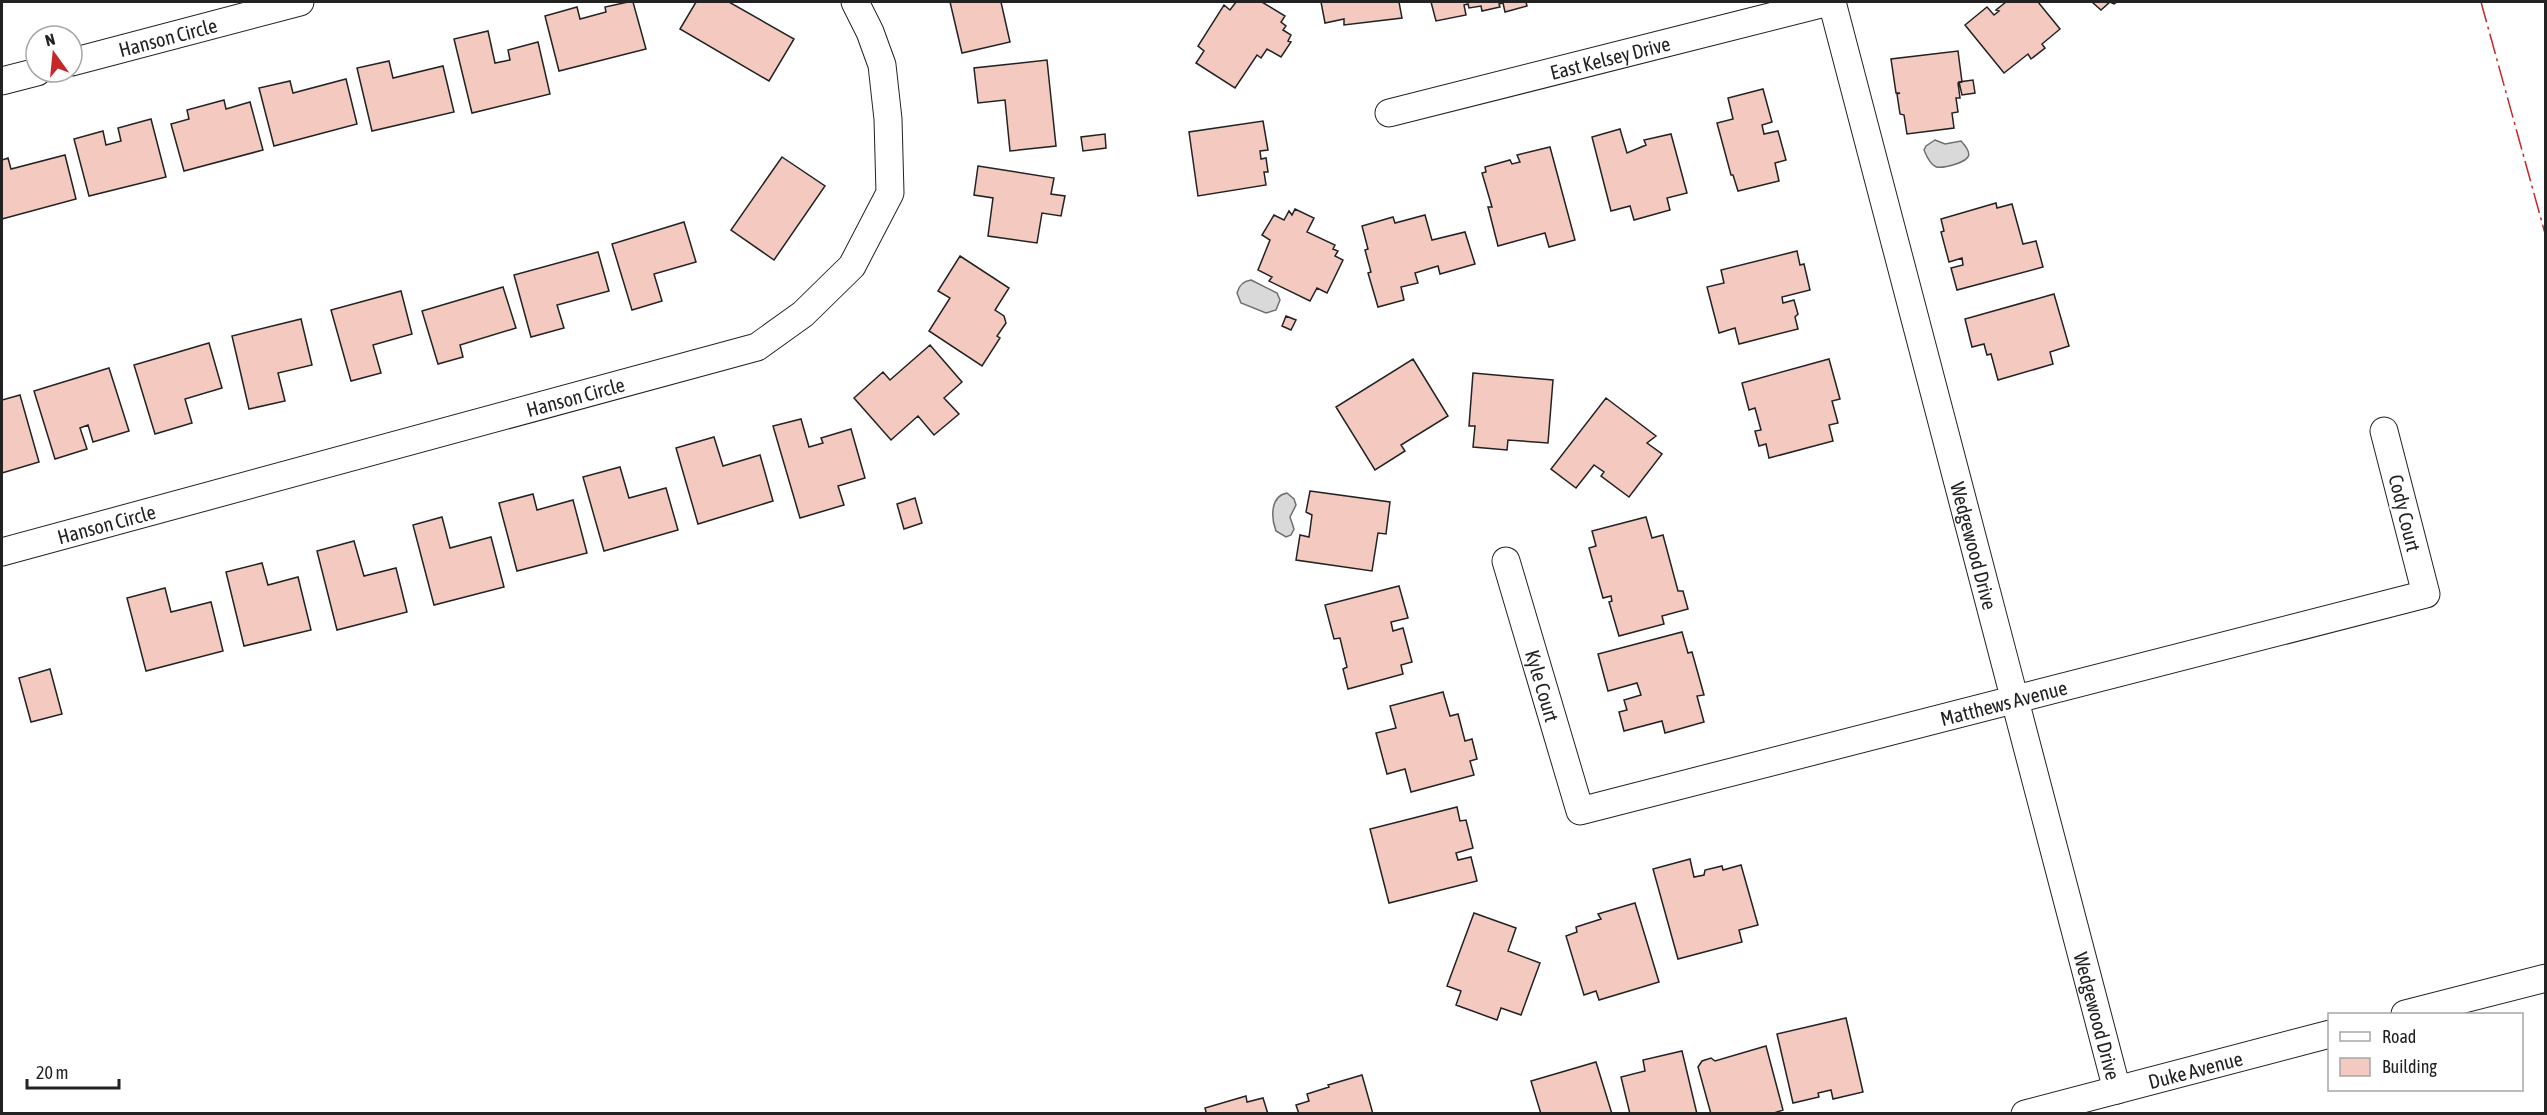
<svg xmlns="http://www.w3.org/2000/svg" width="2547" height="1115" font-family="'Asap Condensed',sans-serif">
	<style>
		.water { fill: #d9d9d9; stroke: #6f6f6f; stroke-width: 1.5 }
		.building { fill: #f3c9c0; stroke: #222; stroke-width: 1.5 }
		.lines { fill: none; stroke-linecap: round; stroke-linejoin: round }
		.street-casing { stroke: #222; stroke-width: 29 }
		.street { stroke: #fff; stroke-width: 27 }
		.power { stroke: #c62828; stroke-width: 1.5; stroke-dasharray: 21 4.5 3 4.5; stroke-linecap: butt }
		.labels { text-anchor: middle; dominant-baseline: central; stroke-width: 4.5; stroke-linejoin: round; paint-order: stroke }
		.street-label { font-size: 20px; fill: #222; stroke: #fff }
	</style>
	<rect width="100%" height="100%" fill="#fff"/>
	<path class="water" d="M1935,140L1945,144L1961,141C1973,154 1971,159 1956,164C1937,170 1932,170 1924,150L1926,146Z
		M1251,280L1277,293L1280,300L1276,310L1266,313L1241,303L1237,293C1239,285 1243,281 1251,280Z
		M1287,493L1294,499L1296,505L1290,517L1294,529L1291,535L1286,537L1276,531C1271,518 1270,496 1287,493Z"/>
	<path class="building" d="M628,2H633L646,49L559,71L545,16L577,7L580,19L606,12L605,7Z
		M696,2H729L794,39L769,81L680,29Z
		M950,2H1001L1010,42L962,53Z
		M1236,2H1262L1285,16L1281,22L1286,26L1283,30L1291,35L1288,41L1291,42L1281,57L1267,49L1261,58L1257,55L1235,88L1196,63L1204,51L1198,46L1224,5L1230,10Z
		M1321,2H1399L1402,18L1344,25V19L1325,23Z
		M1431,2H1526L1527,6L1505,12L1503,3L1499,4L1500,7L1482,11L1481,6L1469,8L1468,4L1464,5L1466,15L1436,21Z
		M2006,2H2038L2060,29L2042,44L2045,48L2031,59L2028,54L2004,73L1965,25L1987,7L1994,15L1999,11L1996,10Z
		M2092,2H2117L2114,4L2110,2L2101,10Z
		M488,31L495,63L510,60L508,50L538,42L550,94L472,113L454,39Z
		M1958,51L1962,82L1958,83L1960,98H1956L1958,112L1952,113L1954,128L1907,134L1904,115L1900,114L1897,94L1900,93H1896L1891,59Z
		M1047,60L1056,146L1010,151L1005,100L978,103L974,68Z
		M389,61L393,78L443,66L454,112L372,131L357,68Z
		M346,79L357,124L274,146L259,88L290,81L293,93Z
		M1973,80L1975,93L1962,95L1959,82Z
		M1763,89L1772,122L1762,125L1764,134L1778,131L1786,160L1775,163L1779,181L1738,191L1733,175H1731L1717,123L1733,119L1728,98Z
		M224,100L226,109L250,102L263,150L184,171L171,124L189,119L187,110Z
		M151,119L166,177L89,196L74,139L103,131L106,145L121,141L118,128Z
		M1263,121L1268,150L1260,151L1261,159L1266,158L1268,172H1264L1266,185L1198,196L1189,132Z
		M1620,129L1627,153L1646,145L1644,140L1671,134L1687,193L1667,198L1670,210L1634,220L1630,206L1611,211L1592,137Z
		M1105,134L1106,148L1083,151L1081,137Z
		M1550,147L1575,240L1549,247L1545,233L1498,246L1488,207H1492L1482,173L1486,172L1485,167L1510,160L1512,164L1520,162L1517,155Z
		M65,155L76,199L2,219V160L8,158L11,169Z
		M782,157L825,186L774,260L731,230Z
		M978,166L1054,178L1051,194L1065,196L1061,216L1042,213L1037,243L988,236L993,198L974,195Z
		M1996,203L1997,208L2012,204L2023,244L2036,241L2043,267L1957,290L1951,268L1963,265L1962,258L1949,262L1941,232L1944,231L1941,219Z
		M1295,209L1314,218L1307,232L1335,245L1333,249L1338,251L1335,256L1343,260L1327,293L1317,288L1310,301L1269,281L1272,277L1258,270L1270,240L1262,235L1274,215L1284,220L1289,211L1292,215Z
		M1425,215L1432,240L1465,232L1475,264L1440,274L1438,266L1415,273L1418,283L1401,287L1404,300L1378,307L1368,273L1371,272L1365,250L1368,249L1362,226L1393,217L1395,223Z
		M684,222L696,262L654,274L662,301L632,310L612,244Z
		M1797,251L1800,265L1804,264L1810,290L1782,297L1783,303L1794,300L1798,314L1795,317L1798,329L1739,344L1735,328L1719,333L1707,287L1724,283L1721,270Z
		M598,252L609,291L557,305L564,328L531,337L514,275Z
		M960,256L1009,288L995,310L1004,316L1006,323L997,336L1000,338L982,366L929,331L950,298L938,291Z
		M503,287L516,328L460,345L463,357L438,364L422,311Z
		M401,291L412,334L373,345L381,373L351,381L331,310Z
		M2054,294L2069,346L2050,352L2053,364L1998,380L1991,354L1987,355L1984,344L1972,347L1965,319Z
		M1286,316L1296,320L1291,330L1282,326Z
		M301,319L312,365L278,373L285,401L249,409L232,336Z
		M209,343L222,388L185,399L192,423L155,434L134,365Z
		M930,345L962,382L944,398L959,414L934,435L918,416L891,440L854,398L883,372L890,380Z
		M1413,359L1448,416L1401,445L1405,451L1375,470L1336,407Z
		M1829,359L1840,399L1832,401L1838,423L1829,425L1833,441L1769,458L1766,444L1759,446L1755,431L1761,430L1755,408L1749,410L1742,383Z
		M109,368L129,431L93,442L88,425L80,428L87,449L55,459L34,391Z
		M1473,373L1553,380L1548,443L1508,440L1507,450L1473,447L1475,426H1469Z
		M20,395L39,462L2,473V400Z
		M1606,398L1656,436L1647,443L1662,454L1629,497L1601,476L1604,472L1594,465L1576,488L1551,469Z
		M801,419L809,447L823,443L821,438L851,429L865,478L838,486L844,505L800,518L773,426Z
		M714,437L723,466L760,455L773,501L698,524L676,448Z
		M620,467L629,498L666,488L678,530L604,551L583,477Z
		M1310,491L1390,502L1386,534L1378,533L1372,571L1296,560L1300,535L1309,537L1312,515L1306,512Z
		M533,494L537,510L573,500L587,553L517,571L499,503Z
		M915,498L922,523L904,529L897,504Z
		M442,517L450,548L491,537L504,587L434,605L413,525Z
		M1646,517L1652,538L1663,535L1678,591H1683L1688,609L1662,616L1664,624L1619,636L1609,602L1612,601L1611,596L1603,598L1589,548L1596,546L1592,531Z
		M354,541L364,576L396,568L407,612L337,630L317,551Z
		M262,563L268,585L298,577L311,630L244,646L226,572Z
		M1399,586L1408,618L1391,622L1393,631L1403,628L1412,662L1401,665L1403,674L1348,689L1343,669L1347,667L1340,638L1334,639L1325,605Z
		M165,588L171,612L211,602L223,651L146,671L127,598Z
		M1682,632L1688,653L1692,652L1704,695L1697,696L1704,722L1665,733L1662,721L1624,731L1619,712L1627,710L1624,700L1641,695L1637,683L1608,691L1598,654Z
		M50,669L62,714L31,722L19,678Z
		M1443,692L1450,716L1458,714L1465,741L1472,739L1477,759L1470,761L1474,775L1411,792L1405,769L1387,774L1376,733L1396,728L1390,706Z
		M1457,807L1460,821L1466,820L1473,848L1456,853L1458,860L1471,857L1477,881L1389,903L1370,829Z
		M1690,859L1694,877L1704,875L1705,870L1722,866L1723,870L1741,865L1758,925L1739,930L1742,942L1678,959L1653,869Z
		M1635,903L1659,982L1599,1000L1596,991L1584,995L1566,936L1577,932L1576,927L1601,919L1598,914Z
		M1474,913L1516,928L1508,951L1540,963L1521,1015L1501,1008L1497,1020L1456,1005L1461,991L1447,986Z
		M1846,1018L1863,1092L1833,1099L1831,1090L1818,1093L1819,1097L1793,1103L1777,1034Z
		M1766,1046L1783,1110L1771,1114H1711L1698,1067L1702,1061L1711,1058L1715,1061Z
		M1682,1051L1697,1114H1630L1621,1077L1645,1071L1643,1060Z
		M1596,1062L1612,1114H1541L1531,1081Z
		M1362,1075L1373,1114H1299L1296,1105L1309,1101L1307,1094L1329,1087L1328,1085Z
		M1246,1096L1247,1102L1263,1098L1268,1114H1201L1206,1112L1205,1108Z"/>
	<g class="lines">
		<g class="street-casing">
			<g id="street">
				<path id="s1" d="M1832,2L2117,1090"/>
				<path id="s2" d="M72,62L300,2"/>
				<path d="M2,81L37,72"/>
				<path id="s3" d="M1389,113L1829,2"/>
				<path id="s4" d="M2,552L757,347L803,314L852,266L890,193L888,119L882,65L870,32L855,2"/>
				<path id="s5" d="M1506,561L1580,811L2426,594L2384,431"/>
				<path d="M2405,1014L2546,978"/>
				<path id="s6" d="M2025,1114L2330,1034"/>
			</g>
		</g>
		<use href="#street" class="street"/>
		<path class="power" d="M2481,2L2546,237"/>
	</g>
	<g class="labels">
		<g class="street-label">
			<text stroke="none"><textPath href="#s2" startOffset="99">Hanson Circle</textPath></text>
			<text stroke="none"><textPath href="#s3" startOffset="228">East Kelsey Drive</textPath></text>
			<text stroke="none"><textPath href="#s4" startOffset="594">Hanson Circle</textPath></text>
			<text transform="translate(2405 513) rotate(76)">Cody Court</text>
			<text stroke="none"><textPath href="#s4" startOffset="108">Hanson Circle</textPath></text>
			<text stroke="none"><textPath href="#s1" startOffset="562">Wedgewood Drive</textPath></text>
			<text stroke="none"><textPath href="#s5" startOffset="130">Kyle Court</textPath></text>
			<text stroke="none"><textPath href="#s5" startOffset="698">Matthews Avenue</textPath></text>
			<text stroke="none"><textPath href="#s1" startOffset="1048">Wedgewood Drive</textPath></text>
			<text stroke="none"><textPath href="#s6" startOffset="176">Duke Avenue</textPath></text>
		</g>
	</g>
	<rect width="2547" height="1115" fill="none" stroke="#222222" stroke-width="6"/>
	<rect x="2328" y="1013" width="195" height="78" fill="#ffffff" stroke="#a7a7a7" stroke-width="1.5"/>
	<rect x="2340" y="1032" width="30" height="9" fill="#ffffff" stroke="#a7a7a7" stroke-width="1.5"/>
	<text x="2382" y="1043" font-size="18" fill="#222222">Road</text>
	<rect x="2340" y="1058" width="30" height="18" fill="#f3c9c0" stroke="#a7a7a7" stroke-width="1.5"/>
	<text x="2382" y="1073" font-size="18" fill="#222222">Building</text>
	<g transform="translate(54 54) rotate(345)"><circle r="28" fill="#ffffff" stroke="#a7a7a7" stroke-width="1.5"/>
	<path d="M0-4.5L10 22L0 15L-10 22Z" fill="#c62828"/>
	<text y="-9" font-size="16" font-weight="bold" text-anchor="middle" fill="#222222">N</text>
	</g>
	<path d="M27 1079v9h92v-9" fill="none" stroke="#222222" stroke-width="3"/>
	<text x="36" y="1079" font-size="18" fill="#222222" stroke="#ffffff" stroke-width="4.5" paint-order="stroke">20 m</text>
</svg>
